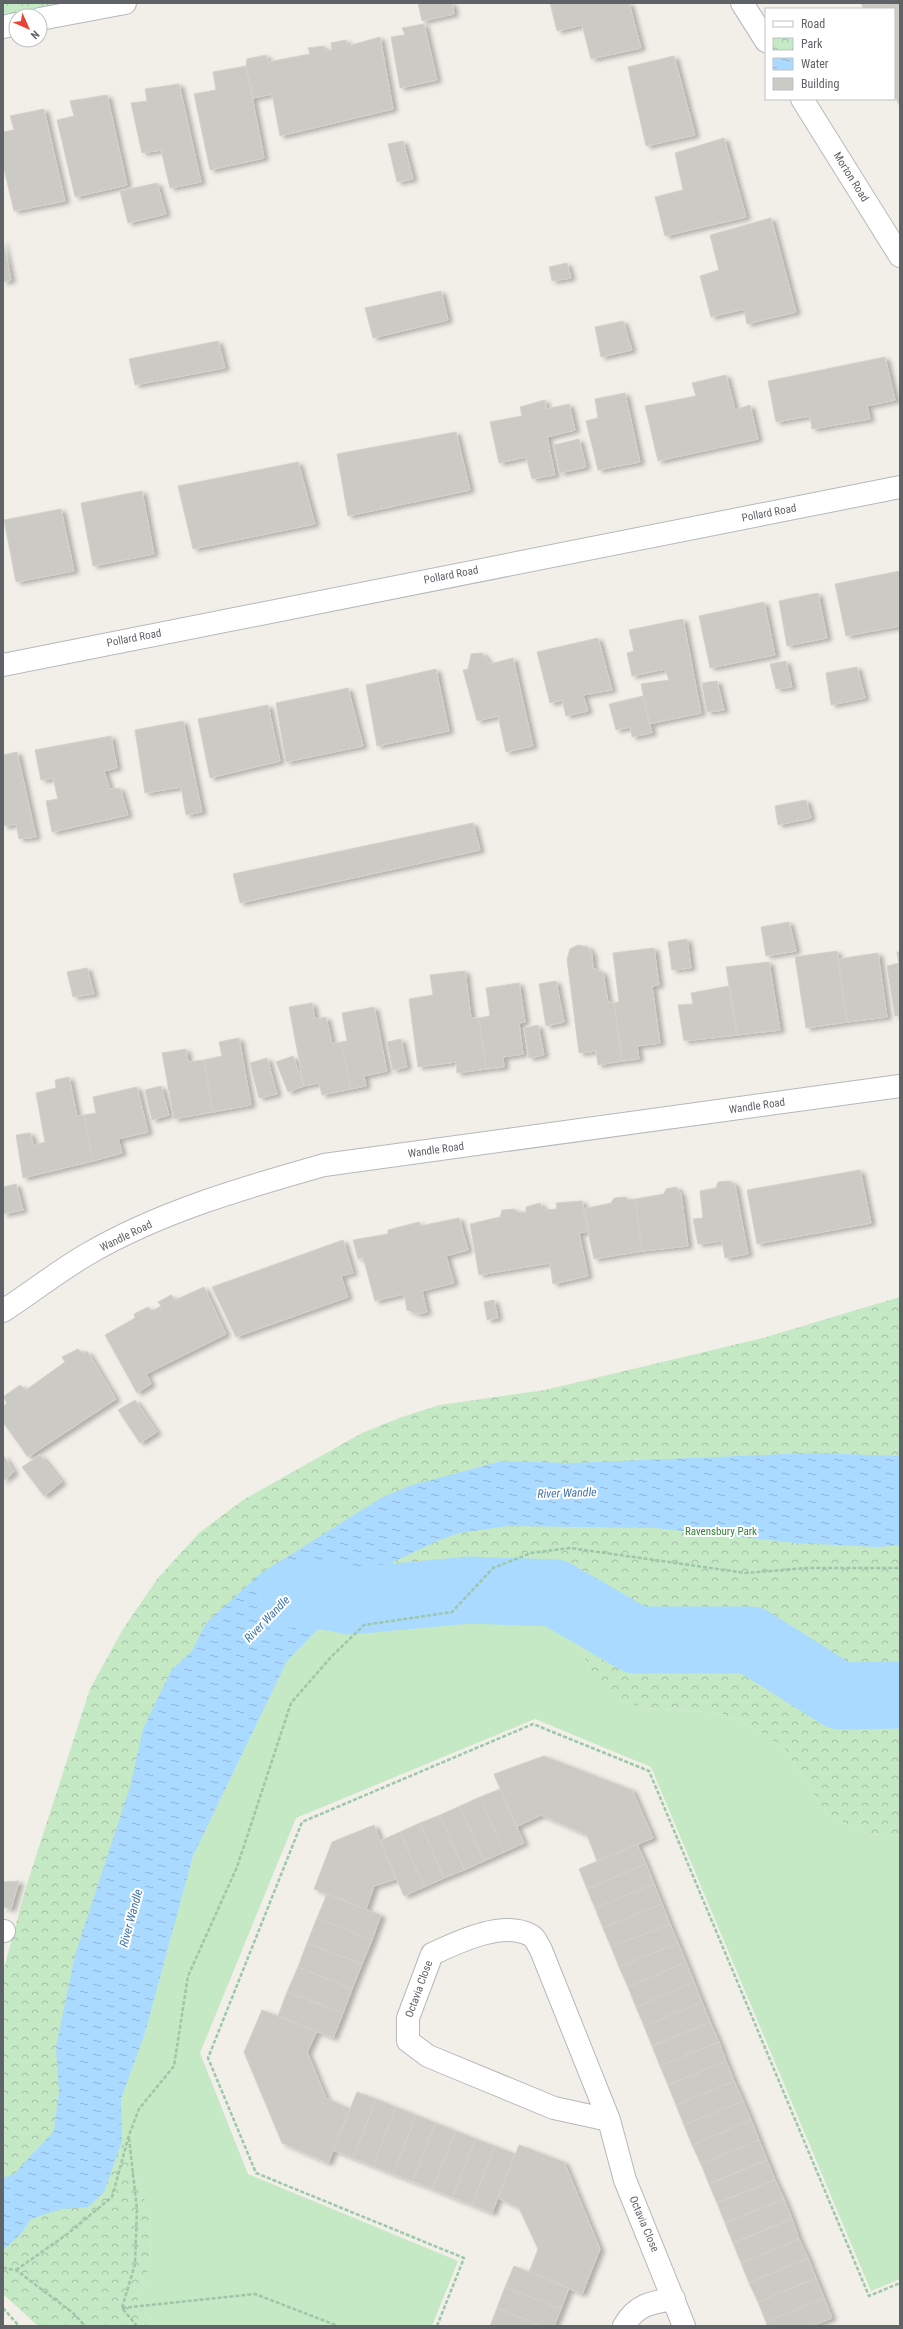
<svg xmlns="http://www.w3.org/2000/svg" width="903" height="2329" font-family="'Roboto Condensed',sans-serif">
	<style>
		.green { fill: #c5e8c5 }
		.park { fill: url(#park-crowns) }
		.water { fill: url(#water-ripples) }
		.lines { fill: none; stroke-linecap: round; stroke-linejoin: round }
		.river { stroke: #aadaff; stroke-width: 67 }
		.building { fill: #cccac5; stroke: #d6d1c6; filter: url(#shadow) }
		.minor-casing { stroke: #b5b8bc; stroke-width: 24 }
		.path { stroke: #9cc7a9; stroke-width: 2.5; stroke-dasharray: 4 2; stroke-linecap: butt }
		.minor { stroke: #fff; stroke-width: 22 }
		.labels { text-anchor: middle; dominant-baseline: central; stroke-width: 4; stroke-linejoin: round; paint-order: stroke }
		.street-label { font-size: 11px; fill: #5f6368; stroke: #fff }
		.park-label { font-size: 11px; fill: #348238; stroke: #fff }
		.water-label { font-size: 12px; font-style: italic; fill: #4174aa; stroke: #fff }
	</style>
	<defs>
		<pattern id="park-crowns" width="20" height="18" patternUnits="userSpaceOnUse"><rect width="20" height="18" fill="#c5e8c5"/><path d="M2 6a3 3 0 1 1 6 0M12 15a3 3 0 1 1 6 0" fill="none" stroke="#a3c0a4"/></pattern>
		<pattern id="water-ripples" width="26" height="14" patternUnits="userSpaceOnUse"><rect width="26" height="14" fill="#aadaff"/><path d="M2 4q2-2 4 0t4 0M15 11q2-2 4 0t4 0" fill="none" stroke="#8eb4d2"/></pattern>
		<filter id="shadow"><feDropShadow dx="4.5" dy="2.5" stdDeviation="2" flood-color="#0004"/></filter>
	</defs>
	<rect width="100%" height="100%" fill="#f1efe8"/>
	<path class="green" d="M464,1604L538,1605L553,1609L567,1621L592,1674L644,1708L721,1713L759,1731L785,1749L826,1814L867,1834L900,1836V2279L871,2291L651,1767L535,1719L296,1818L200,2053L248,2174L458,2261L432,2326H157L137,2303L151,2262L149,2212L122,2141L121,2099L145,2033L193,1856L287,1661L316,1631L339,1617Z"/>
	<path class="park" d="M3,3H118L40,16H16L3,26Z
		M900,1297V1836L867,1834L826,1814L785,1749L759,1731L721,1713L644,1708L611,1696L592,1674L567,1621L553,1608L538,1605L464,1604L339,1617L316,1631L287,1661L193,1856L145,2033L121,2099L122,2141L149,2211L151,2262L137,2303L157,2326H38L3,2294V1971L28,1881L90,1689L123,1629L158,1578L199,1533L243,1500L362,1433L402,1417L440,1405L545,1390L763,1338Z"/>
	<path class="water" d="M812,1453L900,1456V1545L877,1547L797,1543L655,1528L508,1526L459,1533L437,1541L397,1560L373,1576L367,1587L339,1617L316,1631L287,1661L193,1856L145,2033L121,2099L122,2141L104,2192L88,2207L61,2209L31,2219L20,2235L3,2250V2178L14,2174L54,2131L59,2091L56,2048L75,1955L131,1784L143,1729L171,1671L192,1651L206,1623L260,1574L381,1498L409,1486L502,1461L571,1463Z"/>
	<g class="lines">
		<path class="river" d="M290,1594L326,1596L352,1601L469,1590L555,1593L636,1640H751L840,1696L900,1695"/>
	</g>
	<path class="building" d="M418,3H452L454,14L422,21Z
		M550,3H629L641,48L591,59L582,25L557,31Z
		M861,3H900V106L894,95V9H864Z
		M424,24L437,80L400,88L391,37L405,35L402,28Z
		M380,37L393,109L280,136L272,94L253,98L246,66L247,59L266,55L268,62L310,54L308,48L324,46L325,51L332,50L331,43L346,40L348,46Z
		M674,56L695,135L646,146L628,67Z
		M246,66L264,158L210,170L194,94L216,90L213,72Z
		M179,84L201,182L170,188L161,150L142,153L131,103L147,101L145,89Z
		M107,95L127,185L75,197L57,120L74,116L70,101Z
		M44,109L65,201L14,211L3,165V132L14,130L10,116Z
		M724,138L746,217L665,236L655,197L683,190L675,153Z
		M403,141L413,179L397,182L388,144Z
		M157,183L166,214L128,223L120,191Z
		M771,218L796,312L747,324L744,309L711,317L700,276L719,270L710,235Z
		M3,241L11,280L3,282Z
		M567,263L571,278L552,281L549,267Z
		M441,291L448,320L373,338L365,308Z
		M623,321L632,350L601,357L595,327Z
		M218,341L225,368L135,385L129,359Z
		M885,357L895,400L867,406L870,419L812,429L810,416L776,422L768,381Z
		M726,375L735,410L750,405L758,439L658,461L645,406L696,396L692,383Z
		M625,393L640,462L598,470L586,421L598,418L595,399Z
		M545,400L546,409L569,404L575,430L547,437L555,475L532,479L526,457L499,463L490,422L522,416L520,407Z
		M456,432L470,490L348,516L337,454Z
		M579,439L586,467L560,473L554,445Z
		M298,462L315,524L193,549L178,486Z
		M142,491L154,554L93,566L81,503Z
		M61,509L74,571L16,582L4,520Z
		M900,571V626L846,636L835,584Z
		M818,593L827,638L787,646L779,601Z
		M764,602L775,655L710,668L699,616Z
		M683,619L701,713L649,724L641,684L669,680L665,669L632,676L627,653L634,651L629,630Z
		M598,638L612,690L583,695L588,711L566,716L562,700L550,703L537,652Z
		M482,653L490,664L513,658L533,746L506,752L498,716L477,721L463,670L468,669L471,654Z
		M786,661L792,687L776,689L770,664Z
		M857,667L865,698L831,705L826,673Z
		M436,669L449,731L377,746L366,685Z
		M717,681L724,710L707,712L702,683Z
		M348,688L363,746L286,762L276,703Z
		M643,696L652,733L632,737L630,727L616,730L609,704Z
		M268,705L280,761L210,778L198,719Z
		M183,721L202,812L186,815L181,787L145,793L135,730Z
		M111,736L117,768L104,771L110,789L120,788L128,815L52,832L46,801L58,799L53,778L41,780L35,750Z
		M17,752L36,837L19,839L16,824L3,826V755Z
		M806,800L811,818L778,825L775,806Z
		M473,823L480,850L240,903L233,874Z
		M789,922L796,951L766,956L761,927Z
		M687,939L691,968L672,970L668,942Z
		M578,945L588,947L592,954L593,968L603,973L608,1002L614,1003L622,1061L598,1065L596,1051L579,1053L567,959L570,949Z
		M654,948L659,985L652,986L660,1043L637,1046L639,1059L622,1061L614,1003L619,1002L613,953Z
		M837,951L847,1022L806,1028L795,957Z
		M897,952H900V1015L895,1016L887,966L899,963Z
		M878,953L887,1017L847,1022L838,959Z
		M769,962L780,1030L737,1035L726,967Z
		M87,968L94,994L73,997L67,972Z
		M465,971L471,1018H479L486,1069L457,1073L456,1062L418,1067L409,999L433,995L430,975Z
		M556,981L564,1022L546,1026L539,984Z
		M519,983L525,1022L519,1023L523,1054L503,1057L504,1067L486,1069L479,1018L490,1016L486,988Z
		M729,986L737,1035L684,1041L678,1005L693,1004L691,993Z
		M312,1003L315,1019L326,1017L332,1044L341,1042L351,1089L322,1095L319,1083L304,1086L289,1007Z
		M374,1007L387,1071L364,1076L366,1086L351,1089L341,1042L347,1041L342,1013Z
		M538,1025L544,1055L529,1058L524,1028Z
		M239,1038L251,1105L213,1112L204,1060L222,1056L219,1042Z
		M401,1039L407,1067L393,1070L387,1042Z
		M186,1049L188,1062L204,1060L213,1112L174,1119L162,1053Z
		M293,1056L304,1086L288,1092L276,1062Z
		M267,1058L277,1094L259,1098L250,1063Z
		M69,1077L77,1116L84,1115L93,1161L23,1178L16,1135L30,1133L34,1145L45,1142L36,1093L56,1088L55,1080Z
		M161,1086L169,1115L152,1120L145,1090Z
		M137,1087L148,1132L118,1139L122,1153L93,1161L84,1115L96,1113L93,1097Z
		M860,1170L871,1223L757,1244L747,1190Z
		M729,1181L735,1185L748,1254L725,1258L722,1241L698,1244L693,1219L703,1218L700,1191L716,1188L718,1182Z
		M16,1184L23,1210L3,1214V1187Z
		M676,1187L681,1194L688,1246L642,1251L635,1199L664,1194L666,1189Z
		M625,1197L628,1200L635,1199L642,1251L594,1259L583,1209L611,1203L614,1198Z
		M582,1201L589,1231L579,1233L588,1276L553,1284L550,1263L479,1275L470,1224L500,1217L502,1210L514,1209L518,1212H526V1207L540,1203L543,1210L557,1209L556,1203Z
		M459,1218L468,1250L446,1256L454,1283L422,1291L427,1312L418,1314L407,1310L404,1294L375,1301L363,1257L358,1259L353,1240L388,1234V1230L419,1222L420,1226Z
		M343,1240L353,1273L341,1276L348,1297L236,1337L212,1287Z
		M204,1287L226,1334L146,1374L151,1384L137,1393L105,1335L135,1318L134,1314L148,1307L152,1311L161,1306L158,1302L171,1295L175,1300Z
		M494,1300L498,1318L487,1320L484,1302Z
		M78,1349L83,1354L87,1351L116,1399L28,1457L3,1422V1406L7,1403L3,1397L20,1385L26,1390L65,1362L62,1357Z
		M135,1400L157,1432L140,1443L118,1410Z
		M3,1455L14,1472L3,1481Z
		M40,1455L62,1482L44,1496L22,1467Z
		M544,1756L632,1790L653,1838L597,1861L587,1835L541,1815L516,1827L494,1774Z
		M500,1789L524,1843L504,1852L480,1797Z
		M480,1797L504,1852L484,1861L460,1806Z
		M460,1806L484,1861L464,1870L440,1815Z
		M440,1815L464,1870L444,1878L420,1823Z
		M420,1823L444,1878L424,1887L400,1832Z
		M374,1825L396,1879L374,1886L366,1909L314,1889L332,1842Z
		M400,1832L424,1887L404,1896L380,1841Z
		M637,1844L646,1864L587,1889L579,1869Z
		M646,1864L654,1884L595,1908L587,1889Z
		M19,1881L11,1909L3,1907V1882Z
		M654,1884L662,1904L603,1928L595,1908Z
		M327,1894L381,1915L372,1940L317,1918Z
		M662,1904L670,1924L611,1947L603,1928Z
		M317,1918L372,1940L362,1964L307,1943Z
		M670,1924L678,1943L619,1967L611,1947Z
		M307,1943L362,1964L352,1989L298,1967Z
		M678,1943L686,1962L628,1987L619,1967Z
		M686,1962L694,1982L636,2007L628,1987Z
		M298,1967L352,1989L343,2013L287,1992Z
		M694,1982L702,2002L644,2026L636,2007Z
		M287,1992L343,2013L333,2038L278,2016Z
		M702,2002L710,2022L652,2046L644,2026Z
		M262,2010L317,2031L307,2052L326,2098L350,2109L328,2163L282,2143L244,2052Z
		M710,2022L719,2042L660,2066L652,2046Z
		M719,2042L726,2061L668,2085L660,2066Z
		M726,2061L734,2081L676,2105L668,2085Z
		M734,2081L743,2101L684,2125L676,2105Z
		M357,2092L376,2099L353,2158L333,2150Z
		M376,2099L396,2107L373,2166L353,2158Z
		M743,2101L751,2120L692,2145L684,2125Z
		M396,2107L416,2115L393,2174L373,2166Z
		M416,2115L436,2123L412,2181L393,2174Z
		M751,2120L759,2140L701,2164L692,2145Z
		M436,2123L456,2131L432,2189L412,2181Z
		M456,2131L476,2139L452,2197L432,2189Z
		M476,2139L495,2146L472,2205L452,2197Z
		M759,2140L767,2160L709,2184L701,2164Z
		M519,2145L564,2162L600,2249L582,2294L529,2272L538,2249L519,2208L498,2198Z
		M495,2146L515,2154L492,2213L472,2205Z
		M767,2160L775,2180L717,2203L709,2184Z
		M775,2180L784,2199L725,2223L717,2203Z
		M784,2199L792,2219L733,2243L725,2223Z
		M792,2219L799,2239L741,2263L733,2243Z
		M799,2239L808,2258L749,2283L741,2263Z
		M808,2258L816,2278L758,2302L749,2283Z
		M514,2266L569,2288L561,2309L505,2287Z
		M816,2278L824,2298L766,2322L758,2302Z
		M505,2287L561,2309L554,2326H542L497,2308Z
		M824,2298L832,2318L812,2326H767L766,2322Z
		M497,2308L542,2326H490Z"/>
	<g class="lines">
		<g class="minor-casing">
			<path id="minor" d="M742,3L766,41
				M40,19L125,3
				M3,27L16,24
				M802,99L900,256
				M3,665L900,487
				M3,1311C31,1293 57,1272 86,1255C159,1212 243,1188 324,1165L900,1086
				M3,1931H4
				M609,2120L554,2108L428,2056L408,2041V2018L432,1954C458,1942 503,1920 530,1935C535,1937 538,1945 541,1950L609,2120L625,2180L684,2326
				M624,2326C636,2305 651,2302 674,2299"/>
		</g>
		<path class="path" d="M129,2138L137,2209L135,2264L122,2308L137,2326
			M3,2268L16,2270L73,2313L85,2326
			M16,2270L66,2235L112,2197L129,2135L139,2109L174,2066L188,1976L237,1867L291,1703L331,1657L364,1625L452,1612L493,1568L531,1553L570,1548L746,1573L806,1568H900
			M3,2308L19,2326
			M122,2308L255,2294L338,2326
			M437,2326L464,2258L256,2173L208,2058L302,1822L533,1724L649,1771L869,2296L900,2283"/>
		<use href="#minor" class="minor"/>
	</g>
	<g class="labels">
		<g class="street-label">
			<text transform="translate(851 177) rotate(58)">Morton Road</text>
			<text transform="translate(769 513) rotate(-11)">Pollard Road</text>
			<text transform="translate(451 575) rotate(-11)">Pollard Road</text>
			<text transform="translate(134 638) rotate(-11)">Pollard Road</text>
			<text transform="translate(757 1106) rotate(-8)">Wandle Road</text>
			<text transform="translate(436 1150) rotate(-8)">Wandle Road</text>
			<text transform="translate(126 1236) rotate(-26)">Wandle Road</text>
			<text transform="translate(419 1989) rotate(-70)">Octavia Close</text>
			<text transform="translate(644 2224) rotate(67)">Octavia Close</text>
		</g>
		<g class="park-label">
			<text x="721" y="1531">Ravensbury Park</text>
		</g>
		<g class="water-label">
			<text transform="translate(567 1493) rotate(-2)">River Wandle</text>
			<text transform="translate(267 1619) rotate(-46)">River Wandle</text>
			<text transform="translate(131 1918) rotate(-75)">River Wandle</text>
		</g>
	</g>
	<rect width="903" height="2329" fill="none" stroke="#5f6368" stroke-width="8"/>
	<rect x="765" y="8" width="130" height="92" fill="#ffffff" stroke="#bfc1c3"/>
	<rect x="773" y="21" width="20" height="6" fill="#ffffff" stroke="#bfc1c3"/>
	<text x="801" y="28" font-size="12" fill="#5f6368">Road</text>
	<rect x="773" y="38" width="20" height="12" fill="url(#park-crowns)" stroke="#bfc1c3"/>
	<text x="801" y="48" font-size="12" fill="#5f6368">Park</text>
	<rect x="773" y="58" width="20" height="12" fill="url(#water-ripples)" stroke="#bfc1c3"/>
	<text x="801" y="68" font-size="12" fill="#5f6368">Water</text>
	<rect x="773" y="78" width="20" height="12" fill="#cccac5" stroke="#bfc1c3"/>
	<text x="801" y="88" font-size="12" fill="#5f6368">Building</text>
	<g transform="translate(28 28) rotate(135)"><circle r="19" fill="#ffffff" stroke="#bfc1c3"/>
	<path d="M0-3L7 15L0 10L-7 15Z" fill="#ea4335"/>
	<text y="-6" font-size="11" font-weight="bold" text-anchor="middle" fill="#5f6368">N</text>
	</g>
</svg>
